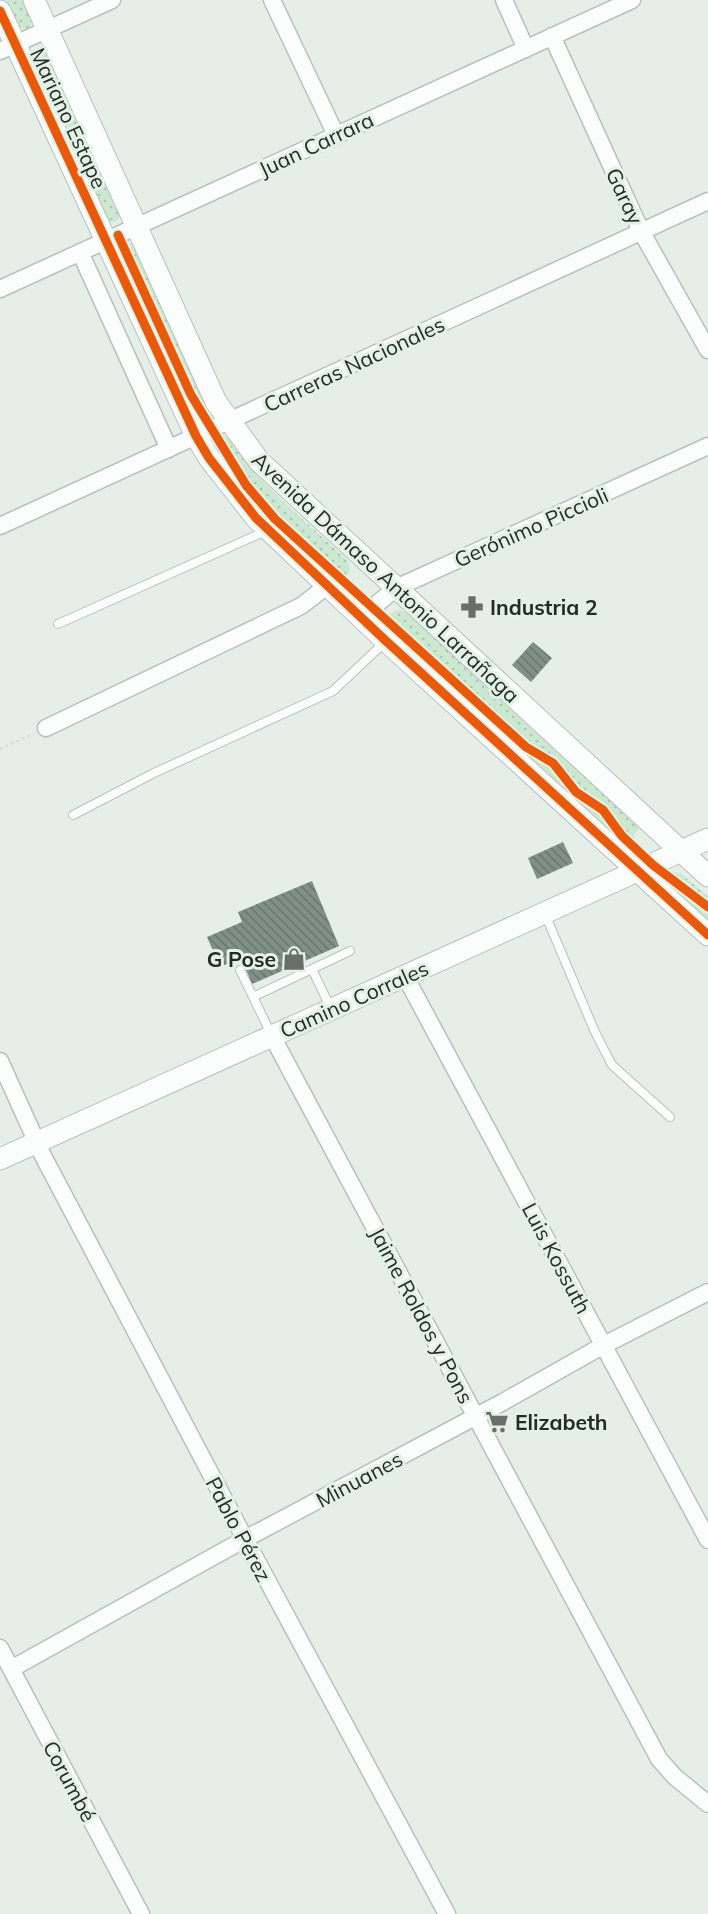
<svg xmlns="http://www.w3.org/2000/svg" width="708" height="1914" font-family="Mulish,sans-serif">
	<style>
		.grass { fill: url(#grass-dots) }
		.building { fill: url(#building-back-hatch) }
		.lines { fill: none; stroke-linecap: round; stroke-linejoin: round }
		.service-casing { stroke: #b9c0bb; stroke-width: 10 }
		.minor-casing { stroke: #b9c0bb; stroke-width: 19 }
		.tertiary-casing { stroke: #b9c0bb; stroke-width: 23 }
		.path { stroke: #d7dad8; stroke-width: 2; stroke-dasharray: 3 3; stroke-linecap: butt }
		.service { stroke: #fbfcfc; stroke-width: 8 }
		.minor { stroke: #fbfcfc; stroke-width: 16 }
		.tertiary { stroke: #fbfcfc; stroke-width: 21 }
		.cycleway-casing { stroke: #e3f2e5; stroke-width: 13 }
		.cycleway { stroke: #e8590c; stroke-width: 9 }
		.labels { text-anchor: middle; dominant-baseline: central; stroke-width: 6; stroke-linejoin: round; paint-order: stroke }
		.street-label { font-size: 21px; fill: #242a25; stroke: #e3f2e5 }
		.poi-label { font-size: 21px; font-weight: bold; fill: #242a25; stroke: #e3f2e5; text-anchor: start }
	</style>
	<defs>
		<pattern id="grass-dots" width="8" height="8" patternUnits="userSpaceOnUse" patternTransform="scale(1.5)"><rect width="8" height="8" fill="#cce8d1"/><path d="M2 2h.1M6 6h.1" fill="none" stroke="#afc7b3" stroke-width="1.8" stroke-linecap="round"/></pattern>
		<pattern id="building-back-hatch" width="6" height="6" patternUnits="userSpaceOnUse" patternTransform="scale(1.5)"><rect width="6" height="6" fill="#819086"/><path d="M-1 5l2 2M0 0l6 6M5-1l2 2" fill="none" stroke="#69766d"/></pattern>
	</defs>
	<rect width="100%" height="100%" fill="#e6eee8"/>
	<path class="grass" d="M6,0H24L33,20L29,28H22L19,26Z
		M45,51L49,53L122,213L117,221L111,222L108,220L33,60L38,53Z
		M124,241H128L134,246L209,407C209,414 207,418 200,419L119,248Z
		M221,433C237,443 248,464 261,479C288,507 318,533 347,560L350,568C348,577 344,582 335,581L276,529L213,449L212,440L215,435Z
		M400,610L407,613L638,825L639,829L628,842L617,838L388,630L385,623C388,616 391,611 400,610Z
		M671,871L681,874L708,896V921L668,885L665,879L666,874Z"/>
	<path class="building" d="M533,642L552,658L531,682L512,665Z
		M563,842L573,863L537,879L528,858Z
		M312,881L339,946L252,984L241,958L220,967L207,937L242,922L238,912Z"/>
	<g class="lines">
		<g class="service-casing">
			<path id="service" d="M58,624L268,530
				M73,815L154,773L333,691L385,642
				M545,914L595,1032L612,1065L670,1117
				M312,969L331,1009
				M240,970L272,1036
				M253,997L350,951"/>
		</g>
		<g class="minor-casing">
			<path id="minor" d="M272,0L336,135
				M504,0L526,49
				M552,36L641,231L708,350
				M0,51L112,0
				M80,252L169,449
				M0,289L632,0
				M0,526L708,201
				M360,618L396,588L708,446
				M46,728L301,606L327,586
				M405,976L708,1540
				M272,1036L659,1759L675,1777L708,1804
				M0,1061L42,1154L245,1539L447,1914
				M0,1648L141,1914
				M11,1669L245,1539L503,1402L604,1345L708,1292"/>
		</g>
		<g class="tertiary-casing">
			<path id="tertiary" d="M34,0L216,402L259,461L708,876
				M0,11L196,436L209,458L256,518L386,641L708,935
				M0,1159L708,839"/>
		</g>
		<path class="path" d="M0,749L33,734"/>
		<use href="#service" class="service"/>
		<use href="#minor" class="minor"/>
		<use href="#tertiary" class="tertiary"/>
		<g class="cycleway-casing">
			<path id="cycleway" d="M0,11L196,436L209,458L256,518L386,641L708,935
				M118,235L191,395L246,485L275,519L526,747L553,763L576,792L603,810L622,836L653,865L708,907"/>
		</g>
		<use href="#cycleway" class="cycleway"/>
	</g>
	<defs>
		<g id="pharmacy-bare" transform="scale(1.8)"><path d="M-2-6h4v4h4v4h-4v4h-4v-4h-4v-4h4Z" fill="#686f69" stroke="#e3f2e5" stroke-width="2.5" paint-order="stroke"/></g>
		<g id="shop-bare" transform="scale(1.8)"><path d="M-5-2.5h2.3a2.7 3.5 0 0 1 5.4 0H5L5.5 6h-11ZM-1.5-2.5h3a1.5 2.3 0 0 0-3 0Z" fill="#686f69" stroke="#e3f2e5" stroke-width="2.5" paint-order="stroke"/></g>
		<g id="supermarket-bare" transform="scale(1.8)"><path d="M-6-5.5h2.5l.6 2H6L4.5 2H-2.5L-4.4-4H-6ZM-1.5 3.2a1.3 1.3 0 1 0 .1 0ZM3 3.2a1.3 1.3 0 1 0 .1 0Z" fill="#686f69" stroke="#e3f2e5" stroke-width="2.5" paint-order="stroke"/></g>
	</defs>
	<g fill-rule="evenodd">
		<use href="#pharmacy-bare" x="472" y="607"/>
		<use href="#shop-bare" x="294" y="959"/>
		<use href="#supermarket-bare" x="497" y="1422"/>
	</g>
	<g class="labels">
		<g class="street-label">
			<text transform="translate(69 118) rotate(65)">Mariano Estape</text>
			<text transform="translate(316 144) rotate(-25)">Juan Carrara</text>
			<text transform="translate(625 196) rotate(65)">Garay</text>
			<text transform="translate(354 364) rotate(-25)">Carreras Nacionales</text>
			<text transform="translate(531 527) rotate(-24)">Gerónimo Piccioli</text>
			<text transform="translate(386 577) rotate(43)">Avenida Dámaso Antonio Larrañaga</text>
			<text transform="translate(354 999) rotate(-24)">Camino Corrales</text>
			<text transform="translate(557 1258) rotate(62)">Luis Kossuth</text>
			<text transform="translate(422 1315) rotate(62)">Jaime Roldos y Pons</text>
			<text transform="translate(359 1479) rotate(-28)">Minuanes</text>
			<text transform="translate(239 1529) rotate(62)">Pablo Pérez</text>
			<text transform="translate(70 1781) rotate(62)">Corumbé</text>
		</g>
		<g class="poi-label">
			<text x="490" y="607">Industria 2</text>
			<text x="276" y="959" text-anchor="end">G Pose</text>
			<text x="515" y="1422">Elizabeth</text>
		</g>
	</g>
</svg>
